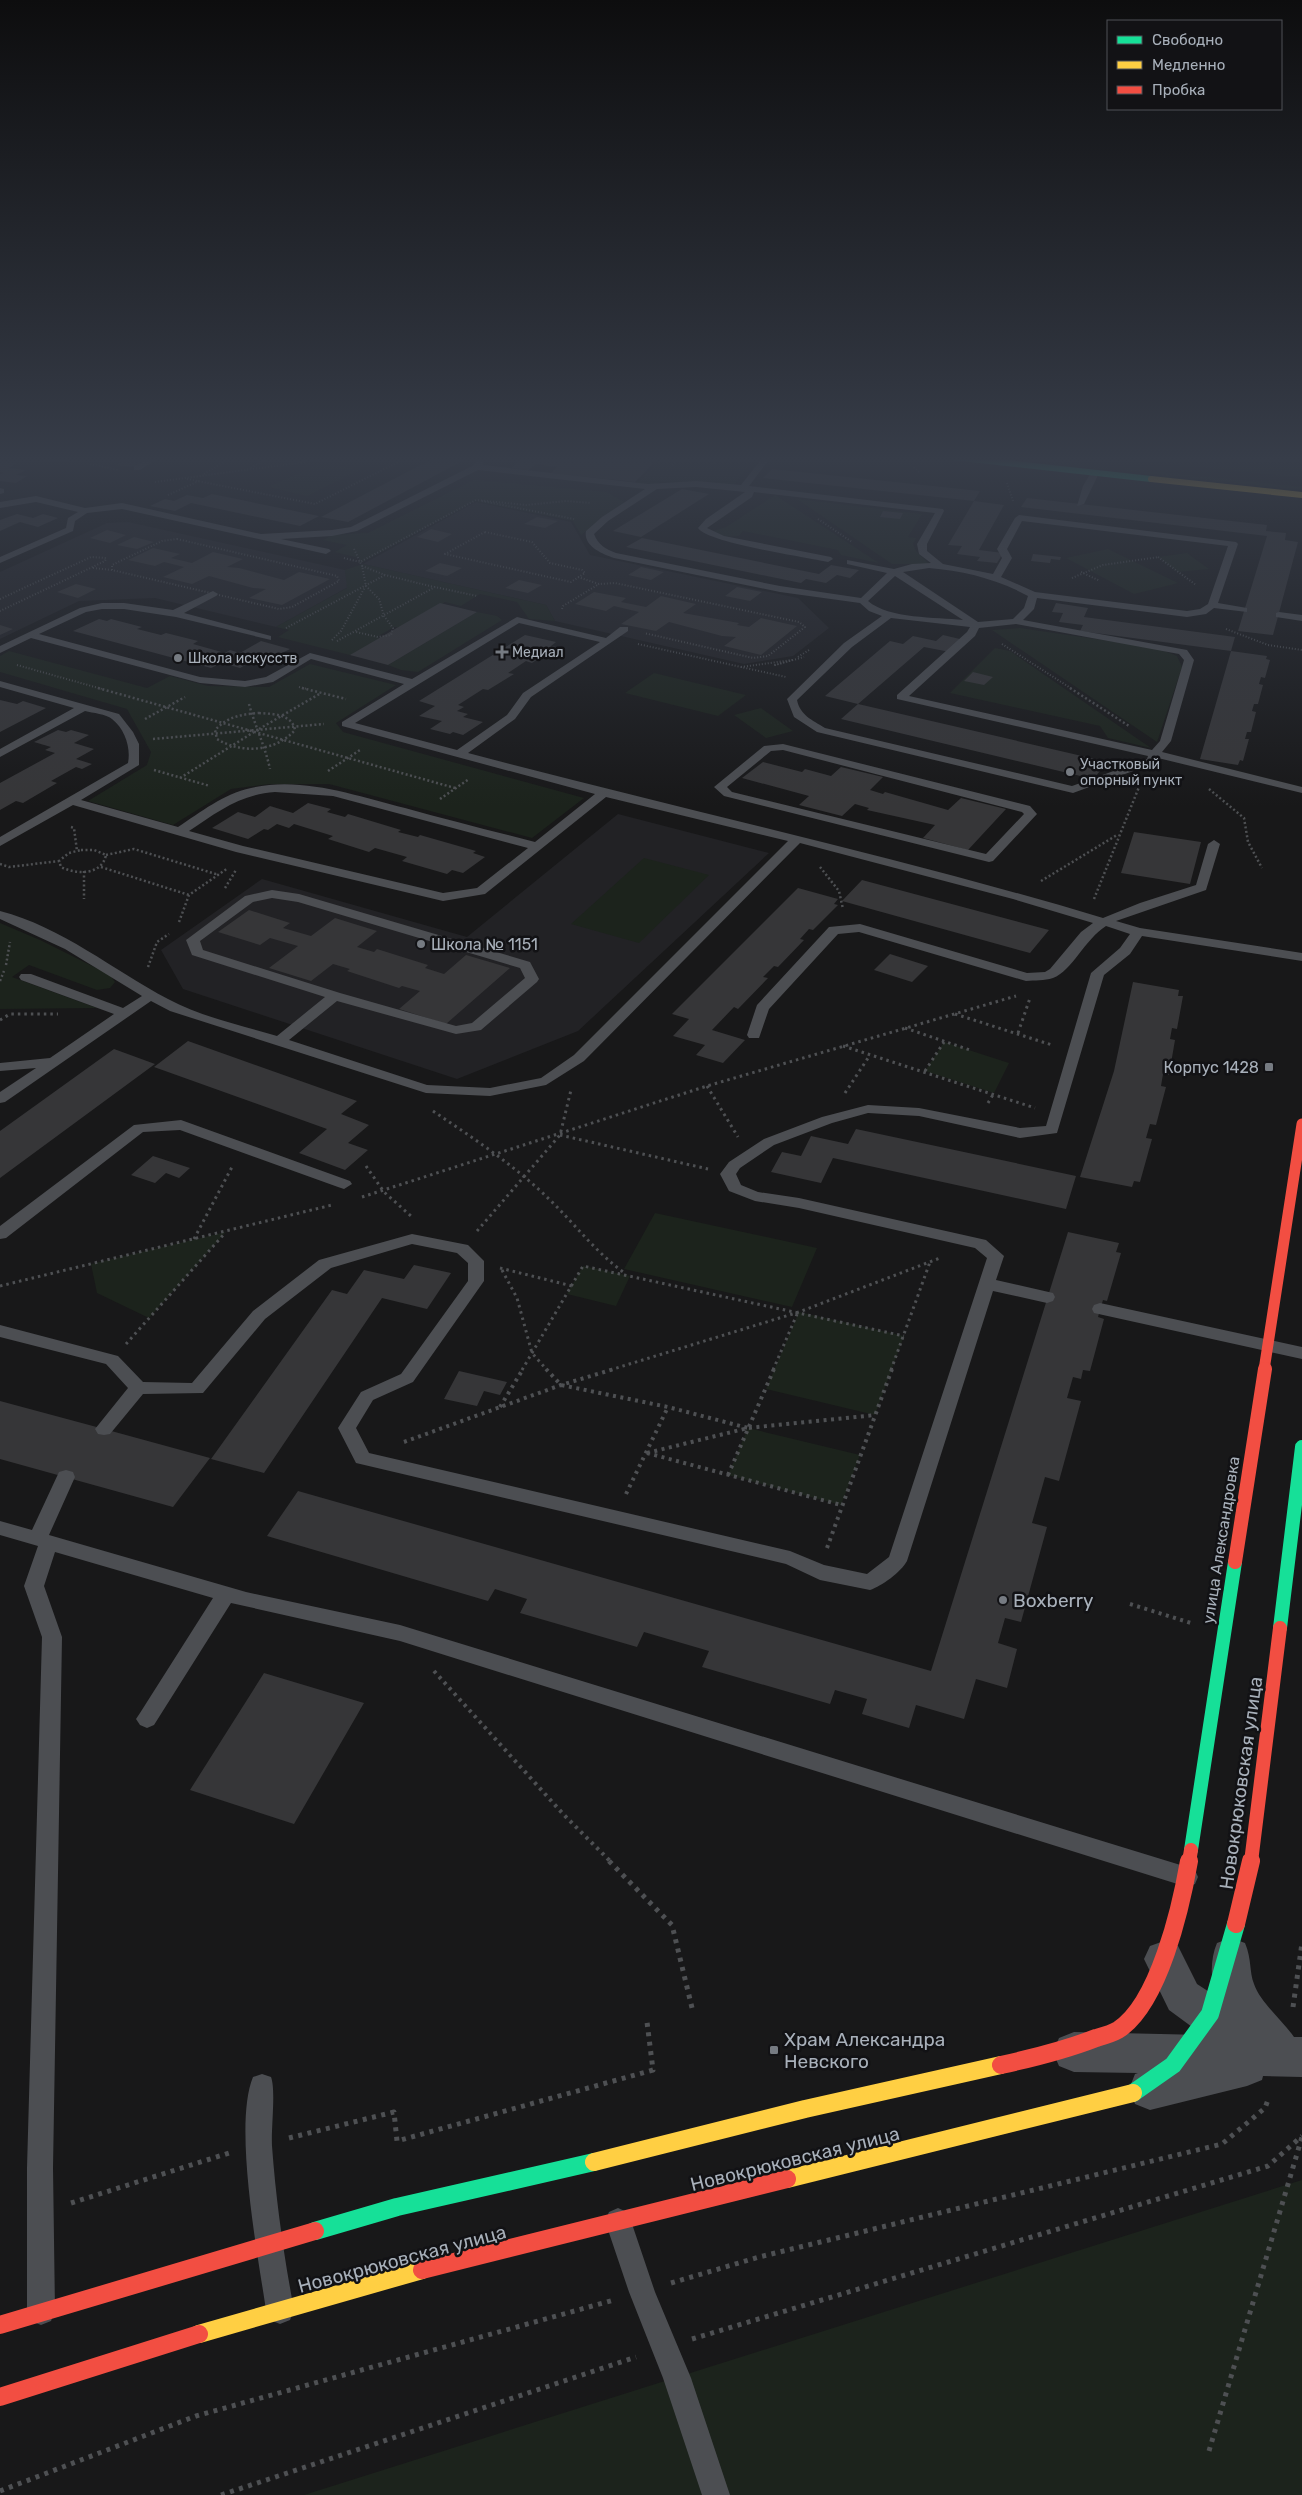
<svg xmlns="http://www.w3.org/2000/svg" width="1302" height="2495" font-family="Rubik,sans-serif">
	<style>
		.built { fill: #222225 }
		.green { fill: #1c231c }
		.building { fill: #363638 }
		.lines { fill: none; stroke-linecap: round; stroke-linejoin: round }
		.path-far4 { stroke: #4e5053; stroke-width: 2; stroke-dasharray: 1 2; stroke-linecap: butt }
		.path-far3 { stroke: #4e5053; stroke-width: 2.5; stroke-dasharray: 2 2.5; stroke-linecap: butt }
		.path-far2 { stroke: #4e5053; stroke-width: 3; stroke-dasharray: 2.5 4; stroke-linecap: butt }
		.path-far1 { stroke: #4e5053; stroke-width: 4; stroke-dasharray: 3 4.5; stroke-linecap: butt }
		.path { stroke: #4e5053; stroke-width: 5; stroke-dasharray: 4 5.5; stroke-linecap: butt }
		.lane { fill: #4c4e52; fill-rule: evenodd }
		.street { fill: #4c4e52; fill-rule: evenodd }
		.fast-far2 { stroke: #16e098; stroke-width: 6 }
		.fast-far1 { stroke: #16e098; stroke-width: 14 }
		.fast { stroke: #16e098; stroke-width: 18 }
		.slow-far1 { stroke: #ffcf43; stroke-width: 6 }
		.slow { stroke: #ffcf43; stroke-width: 18 }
		.jam-far2 { stroke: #f24e42; stroke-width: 11 }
		.jam-far1 { stroke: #f24e42; stroke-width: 14 }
		.jam { stroke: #f24e42; stroke-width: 18 }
		.poi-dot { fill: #767b82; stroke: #121215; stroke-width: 2 }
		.labels { text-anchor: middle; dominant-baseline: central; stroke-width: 5; stroke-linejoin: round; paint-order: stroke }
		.far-poi-label { font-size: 14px; fill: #a8b0ba; stroke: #121215; text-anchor: start }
		.poi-label { font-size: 16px; fill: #a8b0ba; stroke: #121215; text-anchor: start }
		.street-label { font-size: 16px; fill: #a8b0ba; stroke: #121215 }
		.near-poi-label { font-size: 19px; fill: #a8b0ba; stroke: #121215; text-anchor: start }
		.near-street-label { font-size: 19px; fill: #a8b0ba; stroke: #121215 }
	</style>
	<rect width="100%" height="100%" fill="#181819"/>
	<path class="built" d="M476,502L571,522L590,555L798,598L829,628L793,656L744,664L555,621L546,605L363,564Z
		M128,522L345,570L348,587L276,627L155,598L79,601L0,639V572L107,523Z
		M618,814L769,853L578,1031L457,1079L183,989L161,950L262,879L467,937Z"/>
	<path class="green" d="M663,457H756L734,485L659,482L655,486L636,484Z
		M992,457H1022L1109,466L1108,470Z
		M1103,457H1302V478Z
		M322,463L359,470L307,496L268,487Z
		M1126,468L1302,487V490L1124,471Z
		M474,480L607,492L624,502L581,535L573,521L475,501L361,563L359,558L335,552L347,545L323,540L333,535L368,533Z
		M775,495L879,563L841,555L838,550L743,531L739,536L723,537L715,534L713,531L726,527Z
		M797,499L922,514L908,537L916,538L913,544L916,551L929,564H892Z
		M1108,549L1178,583L1134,594L1066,558Z
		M1187,553L1209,569L1178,572L1158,557Z
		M363,564L546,605L555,621L529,619L517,602L480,594L461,606L445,602L401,628L394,627L377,637L383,639L354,656L278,637L289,630L276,627L347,588L345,570Z
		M477,612L497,616L502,620L418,672L401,670L388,665Z
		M1020,628L1157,648L1177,656L1182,667L1157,742L992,630Z
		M995,648L1010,651L1151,748L1108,738L1100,726L950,693Z
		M9,651L147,688L170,676L208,686L269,687L310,664L396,685L336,723L343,732L584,798L532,838L329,784H270L231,789L173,825L88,801L147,765L151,752L127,709L0,672V656Z
		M654,673L746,695L718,716L625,693Z
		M761,708L793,731L766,738L734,715Z
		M644,858L709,875L639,943L571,924Z
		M0,923L40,940L110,975L115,982L110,988L97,990L29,965L12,977L97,1008L0,1009Z
		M944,1042L1009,1063L994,1093L925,1071Z
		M655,1213L817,1248L792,1307L624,1269Z
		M226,1232L149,1318L97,1293L91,1264Z
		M583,1266L630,1276L616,1306L567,1294Z
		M799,1312L904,1336L875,1415L766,1389Z
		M748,1428L860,1455L841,1505L728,1475Z
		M1302,2180V2495H304Z"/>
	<path class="building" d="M108,457H136L147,458L132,467L116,465L123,461L105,458Z
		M436,457L466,459L348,522L321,517Z
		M525,457H660L635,482L551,473L557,467L536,464L529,470L511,468Z
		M0,461L16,463L9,468L26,470L16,475L27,476L16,483L0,481V474L4,473L0,472Z
		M772,469L980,491L974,501L1004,505L979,550L1003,553L997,563L977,561L980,557L957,554L962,546L948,545L974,501L763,478Z
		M682,489L709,494L641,537L613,531Z
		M212,494L319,516L300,526L191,503L175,511L150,506L165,499L174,501L187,495L203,498Z
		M1027,498L1267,525L1266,531L1286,533L1285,540L1298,542L1273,635L1238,631L1267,536L1021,507Z
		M883,511L903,513L900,519L880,517Z
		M17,514L33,518L43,514L58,518L38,527L20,522L0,531V520Z
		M537,517L558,521L545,528L524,524Z
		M431,529L452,534L438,542L417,537Z
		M107,530L126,535L110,543L90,538Z
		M134,537L154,542L137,549L117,545Z
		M642,538L819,574L831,565L859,570L850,578L837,575L826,583L806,579L801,583L626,547Z
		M153,548L180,554L171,558L192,563L213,552L243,559L227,567L239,568L284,580L299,572L330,579L282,605L249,598L266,589L253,588L209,576L192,584L163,577L184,567L164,562L155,566L128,560Z
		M1033,554L1061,557L1060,560L1051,559L1050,563L1031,561Z
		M440,563L462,568L447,576L425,571Z
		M641,567L664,572L651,580L628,575Z
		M519,580L542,585L528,593L505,588Z
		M76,584L96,589L78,598L57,592Z
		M737,587L762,592L750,601L725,596Z
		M594,592L626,598L621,602L646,607L661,596L696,604L683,613L739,623L737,625L749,627L761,618L797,626L761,655L724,646L736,637L722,636L669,622L656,631L621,624L639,612L614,606L606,611L575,604Z
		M440,603L477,612L388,665L350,655Z
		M1056,603L1088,608L1084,617L1235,637L1231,651L1080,631L1083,625L1059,622L1063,613L1052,612Z
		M99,619L107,621L111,619L142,627L137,629L161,635L166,633L198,641L193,644L225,653L230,650L240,653L261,641L290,649L276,656L281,658L273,662L258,658L240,668L222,663L211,668L73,631Z
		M0,625L13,629L0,635Z
		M525,635L556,642L551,646L556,647L532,663L526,661L508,673L514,674L488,690L483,689L458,705L464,707L457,711L468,714L463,717L483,722L463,735L453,732L450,734L430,729L442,721L419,716L435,706L419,701Z
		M943,635L964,640L950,652L924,647L858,704L825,696L890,641L903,644L913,636L936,641Z
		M1231,651L1267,656L1266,659L1270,660L1265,678L1261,677L1259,684L1263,685L1258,704H1254L1252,711L1256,712L1251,732H1247L1245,739H1249L1243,761L1240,760L1238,765L1200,759Z
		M973,672L993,677L984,685L964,681Z
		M0,700L17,704L23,701L46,708L0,732Z
		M858,704L1108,762L1093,779L841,719Z
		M58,730L66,732L71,730L89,735L74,743L94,749L76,759L92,764L82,769L76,767L51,781L57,783L23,803L16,801L0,810V783L55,753L45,750L51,747L34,742Z
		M763,762L802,772L805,769L831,776L841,767L883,777L870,790L883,794L885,792L948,810L961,798L1006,809L968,850L923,838L935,825L867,810L869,808L855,804L842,816L799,805L809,796L742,778Z
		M308,803L331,809L327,812L345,817L348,814L401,830L398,832L418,837L420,835L476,851L473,853L485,857L463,873L452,870L447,874L402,861L407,857L375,848L369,852L328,839L333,836L294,824L289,828L277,824L268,830L264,829L248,839L212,828L238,812L255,817L270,806L293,813Z
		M1134,832L1201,842L1190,884L1121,873Z
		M862,880L1049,930L1030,953L842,901Z
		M798,888L838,899L834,904L838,905L813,930L809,929L800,939L804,940L778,967L774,966L763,977L768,978L738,1009L734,1007L712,1030L745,1040L723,1063L696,1055L705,1045L673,1036L689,1019L672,1014Z
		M249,910L290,923L283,928L311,936L335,918L377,931L357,947L374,952L377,949L428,965L425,968L444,974L466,955L510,968L446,1024L399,1009L420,991L402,986L399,988L347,971L350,969L333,964L311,981L269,968L298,946L270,938L260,945L218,932Z
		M890,954L928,966L912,982L874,970Z
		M1133,982L1179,990L1178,996H1183L1177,1029L1172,1028L1170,1039L1175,1040L1169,1075L1163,1074L1161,1086L1166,1087L1156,1125L1150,1124L1146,1138L1152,1139L1140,1182L1134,1181L1132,1187L1080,1177L1114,1071Z
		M188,1041L357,1101L341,1114L369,1125L348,1143L368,1150L345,1170L299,1153L327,1129L154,1067Z
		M114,1049L155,1064L0,1178V1131Z
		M856,1129L1076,1176L1066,1209L833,1158L821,1183L771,1172L782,1152L801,1156L811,1136L848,1144Z
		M153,1156L190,1168L179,1178L166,1173L155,1183L131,1175Z
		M1068,1232L1119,1243L1116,1252L1121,1253L1107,1301L1103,1300L1098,1317L1104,1319L1090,1371L1083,1370L1081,1379L1073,1377L1067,1398L1081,1401L1059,1481L1045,1477L1032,1523L1047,1527L1021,1622L1005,1618L998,1643L1017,1649L1007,1688L976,1679L964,1719L916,1705L909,1728L862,1714L867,1699L835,1690L830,1704L702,1667L709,1651L644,1632L637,1647L520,1613L527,1599L495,1589L488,1601L267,1536L298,1491L931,1671Z
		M414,1265L451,1273L427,1309L382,1298L264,1473L211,1459L332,1290L347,1294L364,1270L404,1279Z
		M459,1371L507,1382L500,1395L484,1391L477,1406L444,1399Z
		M0,1401L104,1429L210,1458L173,1507L0,1459Z
		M264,1673L364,1703L294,1824L190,1790Z"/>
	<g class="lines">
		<path class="path-far4" d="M298,457L307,458
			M702,457L717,464
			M302,462L310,457
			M90,464L118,470
			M672,465L681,457
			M914,467L919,472
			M251,468L269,457
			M204,474L233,457
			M187,479L315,504L398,462L400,457
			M155,482L343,457
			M1007,483L1013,501
			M168,495L199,481
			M482,501L574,519
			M818,519L852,542
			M485,532L532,542L550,563L582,570L585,573L571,582L445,554Z
			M177,539L337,576L339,581L292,607L279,609L112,570V565L162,541Z
			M354,549L362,566L366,586L379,599L384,616L393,628L391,635L378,637L356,632
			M1158,557L1196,585
			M344,558L360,562L476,500L526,505L566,501L591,503
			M362,566L385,575L434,587
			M93,568L112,570
			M1081,572L1100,581
			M578,577L599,584L615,583L799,622L805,627L768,656L753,658L644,633
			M1072,578L1103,565L1159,557
			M0,599L91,557L106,558L105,561L0,611
			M562,609L563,606L599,584
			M286,628L385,575
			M1226,629L1268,645L1302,650
			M332,640L341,631L365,587
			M337,641L435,587L477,596
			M638,644L786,677
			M1002,644L1072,689
			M798,657L809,650
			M17,665L102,689
			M741,667L792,660L775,665L804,657
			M299,687L307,689"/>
		<path class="path-far3" d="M98,688L455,788
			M302,688L346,699
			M1070,688L1129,726
			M249,704C255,726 265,746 270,769
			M259,713C273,714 292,714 295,730C275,752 242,754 217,739L215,730C227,717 242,714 259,713Z
			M145,719L185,697
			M259,729L321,693
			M153,739L324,724
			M154,770L210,786
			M328,771L360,750
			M180,778L254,732
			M1209,789L1244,818L1248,842L1262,868
			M440,799L469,779
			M71,827L74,828L77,851
			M81,850H94L106,855C102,875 77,875 61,867L59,861L69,853Z
			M106,855L134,849L219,875
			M0,864L9,867L59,861
			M101,867L189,895
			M820,867L839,891L843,909
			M84,871V899
			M1041,881L1117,835
			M225,888L236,870
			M1094,899L1139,787
			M179,922L189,895L228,868
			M6,965L10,942
			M148,967L157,942L169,934
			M0,981L4,971"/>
		<path class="path-far2" d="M955,1014L1052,1045
			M0,1020L10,1014H58
			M905,1028L970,1050
			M1018,1033L1030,998
			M843,1046L1035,1108
			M925,1071L944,1042
			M707,1086L738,1137
			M845,1093L870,1055
			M988,1103L994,1093
			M433,1111C473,1138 514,1165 549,1199C575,1224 596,1253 626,1274
			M560,1135L708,1169
			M366,1166L384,1192L412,1217
			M362,1197L707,1086L1016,996
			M477,1231L560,1135L571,1090
			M194,1239L232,1167
			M500,1268L572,1286
			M502,1270L517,1298L532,1353L547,1370
			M0,1286L332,1205
			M126,1344L225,1233
			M522,1370L583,1266L904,1336
			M610,1370L799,1312L940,1258
			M773,1370L798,1312
			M891,1370L930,1262"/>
		<path class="path-far1" d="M546,1369L561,1385L668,1407L748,1428
			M500,1407L523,1369
			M404,1442L561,1385L614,1369
			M647,1453L748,1428L875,1415
			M647,1453L841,1505
			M728,1475L774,1369
			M626,1494L668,1407
			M827,1548L892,1369
			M1130,1604L1191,1623
			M434,1671L564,1815L611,1862"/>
		<path class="path" d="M609,1861L672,1925L693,2012
			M1293,2007L1302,1943
			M289,2138L394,2112L397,2141L653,2070L647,2022
			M71,2203L229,2153
			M671,2283L759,2257L1222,2144L1265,2108L1269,2097
			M692,2339L1268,2166L1302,2136
			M1209,2451L1302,2137
			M0,2491L196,2416L614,2300
			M221,2495L636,2357"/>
		<path class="lane" d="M30,457H75L64,462L34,459Z
			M151,457H160L140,470H134V466Z
			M477,457H485L483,465L648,484L696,481L741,485L763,457H771L749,486L943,509L944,511L927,544V551L943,564L993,574L1002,558L997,549L1015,518L1019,515L1236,542L1238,544L1218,603L1247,608V612L1214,608L1206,614L1187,617L1037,598L1034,609L1023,620L1187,650L1194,660L1171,741L1162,752L1302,787V793L1158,758L1155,763L1073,793L817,732L794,717L787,699L844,643L882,616L869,611L860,603L780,592L614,558C602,554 583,546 586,531L602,517L645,489L478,470L357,531L332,536L281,539L329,549L331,551L326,554L122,509L87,513L75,521L73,531L0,563V557L66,528L68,518L78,512L36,502L0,508V502L36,496L85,508L122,503L261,534L332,530L351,527L474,465ZM696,487L745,492L706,519L698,528C708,543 805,557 828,562L833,559L831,557L724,536L707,528L752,497L754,492L935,513L917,544L919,554L931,563L912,564L894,569L847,560V564L887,573L861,598L780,586L616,553C606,549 598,545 594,534L608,521L657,489ZM1022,521L1228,546L1208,604L1200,609L1187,611L1035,592L1001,577L1012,558L1007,549ZM929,568C964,571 997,579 1028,596L1024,608L1013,619L978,622L903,572ZM895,576L963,620C936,617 889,619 868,601ZM891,618L970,627L967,632L897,695V699L1148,756L1147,759L1072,786L825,728C812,720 800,715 797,700L852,647ZM1016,624L1179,654L1184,660L1160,741L1152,750L909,696L975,636L979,628Z
			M1092,471L1099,473L1084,504L1077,506L1083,486Z
			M0,488L4,489V493L0,494Z
			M213,591L218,594L216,596L184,613L271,636V640L176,617L124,609H102L86,612L39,634L200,677L245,681L266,677L310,653L412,679L517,617L606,638L620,627H628V631L531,697L515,719L468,753C679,809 893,855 1103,918L1140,903L1196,885L1208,844L1214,840L1220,844L1206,890L1116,921L1140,928L1302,953V961L1142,936L1130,954L1104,975L1057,1133L1020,1138L919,1116L868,1113L832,1123L774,1145L740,1168L736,1174L741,1185L758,1192L799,1198L986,1240L1004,1256L996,1280L1053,1293L1055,1297L1053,1301L1047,1303L993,1291L907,1561C901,1572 882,1586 870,1590L820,1580L786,1564L356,1463L338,1428L361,1392L401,1374L468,1281V1263L457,1253L412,1244L331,1268L265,1319L203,1393L143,1394L110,1434L104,1435L98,1434L95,1429L128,1388L106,1364L0,1337V1325L118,1356L143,1382L192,1383L253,1311L319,1260L412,1234L468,1245L484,1261V1281L413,1382L373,1400L356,1428L369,1453L790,1551L824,1565L867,1574L889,1557L987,1258L975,1248L799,1208L755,1201L729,1191L720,1174L729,1162L764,1139L822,1117L868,1105L919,1108L1020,1128L1046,1126L1091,973L1120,948L1130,934L1106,926C1085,939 1072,971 1053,978C1044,981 1035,980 1026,981L859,932L838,934L769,1009L759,1038H749L747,1035L757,1005L829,927L860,924L1027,973L1045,972L1050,969L1081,932L1093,923L1013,899L800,843L584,1061L546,1085L490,1096L426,1093L170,1011L151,1001L5,1102L0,1103V1092L36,1068L0,1071V1063L50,1058L114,1014L21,980L19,977L21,974H31L123,1008L142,996L65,949L0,919V911C62,927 113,970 168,999C201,1017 241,1025 277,1036L325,997L192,955L186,940L245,896L272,890L299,894L530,962L539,979L537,982L481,1030L456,1034L337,1001L289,1040L427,1085L490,1088L541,1078L574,1055L788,841L606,797L485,894L443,901L236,852L73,805L0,846V837L128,763C131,748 125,729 112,719C106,714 93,713 85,711L0,757V749L74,708L0,687V681L119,714L133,732L139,744V765L81,800L178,827C201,812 223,794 251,788C302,776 356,796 405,808C448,820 492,831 535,842L595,794L342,726V722L404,684L311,659L273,682L245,687L200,683L31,638L0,653V646L80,608L102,603H124L173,610ZM519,623L600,642L523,693L507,715L457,750L355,723ZM275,792L333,796L528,848L477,888L443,893L243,846L189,831C217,812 241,794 275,792ZM272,898L298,902L520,968L525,978L472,1023L456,1026L340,993L203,950L200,941L253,902Z
			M1279,612L1302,615V621L1276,617V613Z
			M783,744L1030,806L1037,814L993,861L989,862L724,796L714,787L764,746ZM783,750L1022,812L1024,814L986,854L732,792L727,787L771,751Z
			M181,1120L350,1181L352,1184L344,1189L338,1187L180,1130L143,1132L6,1238L0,1239V1226L134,1125Z
			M1100,1303L1302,1347V1359L1094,1313L1092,1309L1094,1305Z
			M66,1470L73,1472L75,1477L49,1535L246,1592L400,1625L1187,1867L1195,1870L1198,1877L1195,1884L1187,1887L400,1641L231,1603L154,1725L147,1728L140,1725L136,1719L140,1713L213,1598L55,1552L44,1586L62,1637L53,2168L55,2311L51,2321L41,2325L31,2321L27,2311V2168L42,1637L24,1586L38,1546L0,1535V1521L32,1530L59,1472Z
			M262,2074L271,2077C276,2090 271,2128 272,2146C276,2201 284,2256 294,2310L290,2320L280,2324L270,2320L266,2310C258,2256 233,2125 253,2077Z
			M618,2208L627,2212L631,2221L655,2292L691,2378L730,2495H702L663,2378L629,2292L605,2221L609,2212Z"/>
		<path class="street" d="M1231,1938L1245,1943C1252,1960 1249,1971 1254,1984C1260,2002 1283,2021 1294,2037H1302V2077L1263,2076L1262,2080L1247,2086L1150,2110L1135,2104L1129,2089L1135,2074L1138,2073L1074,2072L1059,2066L1053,2052L1059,2038L1074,2032L1203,2035L1169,2010L1144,1959L1150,1946L1164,1941L1178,1946L1197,1984L1217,1997C1210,1981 1210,1959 1217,1943Z"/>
		<path class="fast-far2" d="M952,457L1151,479"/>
		<path class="fast-far1" d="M1280,1628L1302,1447
			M1191,1850L1235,1562"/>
		<path class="fast" d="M1133,2093L1173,2065L1210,2014L1236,1924
			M315,2231L397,2207L594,2162"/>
		<path class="slow-far1" d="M1151,479L1302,495"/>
		<path class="slow" d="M594,2162L805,2109L1001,2065
			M787,2179L1133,2093
			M199,2334L422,2270"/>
		<path class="jam-far2" d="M1264,1370L1302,1124"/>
		<path class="jam-far1" d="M1235,1562L1265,1369
			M1189,1862L1191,1850
			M1251,1862L1280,1628"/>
		<path class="jam" d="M1236,1924L1251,1861
			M1001,2065C1033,2058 1065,2050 1096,2038C1103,2036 1111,2034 1118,2030C1159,2004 1181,1907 1189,1861
			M422,2270L787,2179
			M0,2325L315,2231
			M0,2397L199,2334"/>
	</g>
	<linearGradient id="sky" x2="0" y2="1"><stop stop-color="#0d0d0e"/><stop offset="0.57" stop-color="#373d49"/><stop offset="1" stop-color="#373d49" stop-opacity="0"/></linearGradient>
	<rect width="1302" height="806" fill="url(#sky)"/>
	<g class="poi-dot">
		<path d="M499.5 644.5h5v5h5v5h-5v5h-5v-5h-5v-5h5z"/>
		<circle cx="178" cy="658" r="5"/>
		<circle cx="1070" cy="772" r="5"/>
		<circle cx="421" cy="944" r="5"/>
		<rect x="1264" y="1062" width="10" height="10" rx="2.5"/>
		<circle cx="1003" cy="1600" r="5"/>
		<rect x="769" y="2045" width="10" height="10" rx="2.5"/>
	</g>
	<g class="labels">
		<g class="far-poi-label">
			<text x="512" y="652">Медиал</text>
			<text x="188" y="658">Школа искусств</text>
			<text x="1080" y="764">Участковый<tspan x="1080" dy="16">опорный пункт</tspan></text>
		</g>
		<g class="poi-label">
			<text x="431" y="944">Школа № 1151</text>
			<text x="1259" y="1067" text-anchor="end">Корпус 1428</text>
		</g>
		<g class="street-label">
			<text transform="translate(1221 1540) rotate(-81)">улица Александровка</text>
		</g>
		<g class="near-poi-label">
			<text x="1013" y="1600">Boxberry</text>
			<text x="784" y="2039">Храм Александра<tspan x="784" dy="22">Невского</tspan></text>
		</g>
		<g class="near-street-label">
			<text transform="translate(1241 1783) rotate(-82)">Новокрюковская улица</text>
			<text transform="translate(795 2159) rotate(-14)">Новокрюковская улица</text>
			<text transform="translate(402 2259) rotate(-15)">Новокрюковская улица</text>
		</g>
	</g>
	<rect x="1107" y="20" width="175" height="90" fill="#121215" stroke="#4e5157"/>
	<rect x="1117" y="36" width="25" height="8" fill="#16e098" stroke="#4e5157"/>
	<text x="1152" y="45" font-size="15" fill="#a8b0ba">Свободно</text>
	<rect x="1117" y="61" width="25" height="8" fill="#ffcf43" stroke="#4e5157"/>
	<text x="1152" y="70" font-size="15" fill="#a8b0ba">Медленно</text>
	<rect x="1117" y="86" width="25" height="8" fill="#f24e42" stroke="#4e5157"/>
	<text x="1152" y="95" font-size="15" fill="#a8b0ba">Пробка</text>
</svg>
